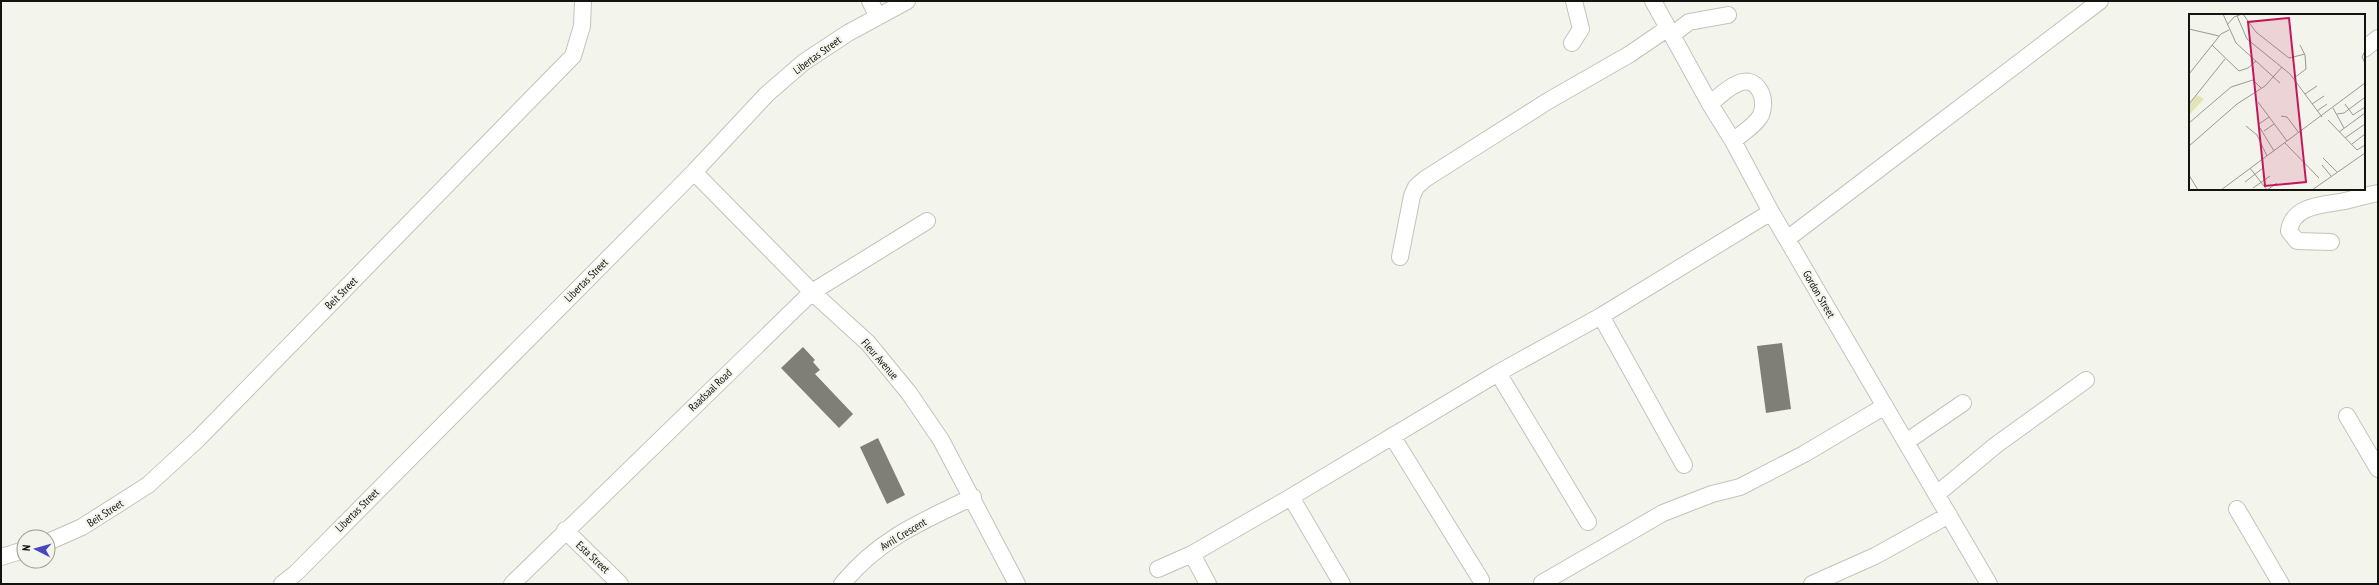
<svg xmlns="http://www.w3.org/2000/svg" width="2379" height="585" font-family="'PT Sans Narrow',sans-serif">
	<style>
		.building { fill: #7f7f77 }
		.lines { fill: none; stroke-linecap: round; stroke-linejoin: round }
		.minor-casing { stroke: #c3c3bb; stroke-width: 18 }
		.minor { stroke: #fff; stroke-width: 16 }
		.labels { text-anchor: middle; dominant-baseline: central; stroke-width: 4; stroke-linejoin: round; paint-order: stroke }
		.street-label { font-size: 11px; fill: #131310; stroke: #f3f4eb }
		.inset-road { fill: none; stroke: #999a93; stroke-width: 1 }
		.view { fill: #c2185b; fill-opacity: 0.15; stroke: #c2185b; stroke-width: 2 }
		.inset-edge { fill: none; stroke: #131310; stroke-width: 2 }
	</style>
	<rect width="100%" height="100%" fill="#f3f4eb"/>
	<path class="building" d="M1782,343L1791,409L1766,413L1757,346Z
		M803,347L815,360L813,362L820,370L815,374L853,414L839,428L781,368Z
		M878,438L905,495L887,504L860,447Z"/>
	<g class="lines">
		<g class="minor-casing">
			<path id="minor" d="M870,1L878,17
				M1653,1L1710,104L1733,141L1771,212L1989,584
				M1672,35L1689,22L1728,15
				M1572,43L1581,29L1574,1
				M2364,49L2378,38
				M1710,104C1723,93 1747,68 1760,91C1764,98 1764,108 1761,115C1756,125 1741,134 1733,141
				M694,172L812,292L868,343L909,393L941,440L1017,584
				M1787,239L2100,1
				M2331,242L2297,241L2289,231C2293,204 2325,205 2345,201C2356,198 2367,195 2378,193
				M1400,257L1412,196L1416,187L1425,179L1548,101L1630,54L1668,28
				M1601,316L1684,465
				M1498,373L1588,522
				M2347,416L2378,469
				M1392,436L1481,580
				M1906,442L1963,403
				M1937,494L1996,445L2086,380
				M1291,497L1342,584
				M2237,509L2281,584
				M565,530L620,584
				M48,542L82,527L148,485L198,439L573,56L582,26L583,1
				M1192,554L1208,584
				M1,557L24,550
				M1158,569L1192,554L1291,497L1498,373L1601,316L1771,212
				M1542,583L1663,513L1712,494L1740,487L1804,454L1885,406
				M282,584L296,573L694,172L767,94L804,62L848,33L907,1
				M512,584L812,292L927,221
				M842,584C879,539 922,521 973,497
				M1812,584L1875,556L1949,515"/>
		</g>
		<use href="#minor" class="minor"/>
	</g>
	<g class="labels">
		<g class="street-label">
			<text transform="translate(817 55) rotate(-36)">Libertas Street</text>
			<text transform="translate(586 280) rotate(-45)">Libertas Street</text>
			<text transform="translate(341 293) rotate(-45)">Beit Street</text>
			<text transform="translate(1819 294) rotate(60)">Gordon Street</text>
			<text transform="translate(880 359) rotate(49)">Fleur Avenue</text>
			<text transform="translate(710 390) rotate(-44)">Raadsaal Road</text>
			<text transform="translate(357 510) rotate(-45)">Libertas Street</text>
			<text transform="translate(105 513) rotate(-33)">Beit Street</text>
			<text transform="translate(903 534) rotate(-31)">Avril Crescent</text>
			<text transform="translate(593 557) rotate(43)">Esta Street</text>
		</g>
	</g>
	<g transform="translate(2189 14)">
		<rect width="176" height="176" fill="#f3f4eb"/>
		<path d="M8,81L15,85L0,101V90Z" fill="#e3e3b3"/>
		<path class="inset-road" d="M34,0L47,29L91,69M54,0L67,18L100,44L116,40M48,2L58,25L101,60L133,103M38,11L45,3L53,0M0,15L30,22M23,31L50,57L59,54L67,47M176,37L173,43L176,49M0,60L32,20L40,16M105,64L117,55L116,41L111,31M116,80L128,72M69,88L98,127M0,90L36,45M123,90L135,82M156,90L164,101L176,93M144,94L155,114M128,97L138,90M148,100L155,99L175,84M92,102L98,103L110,119M139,106L168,136L176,131M0,109L42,73L64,66L72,74M70,110L80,103M57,112L68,121L78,142M71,114L85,137M75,117L85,110M150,118L176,99M156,124L176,110M96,129L130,164M163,130L176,120M0,132L48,90L76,72L93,53M134,144L148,158M133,151L142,162M61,154L78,176M0,161L9,176M56,168L74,154M64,174L81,162M32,176L176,69M78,176L88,169M123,176L176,139"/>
		<path class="view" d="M100,4L117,168L76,172L59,8Z"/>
		<rect width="176" height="176" class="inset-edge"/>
	</g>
	<rect width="2379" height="585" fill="none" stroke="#131310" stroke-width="4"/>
	<g transform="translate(36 549) rotate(276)"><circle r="19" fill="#f3f4eb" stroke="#999a93"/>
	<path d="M0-3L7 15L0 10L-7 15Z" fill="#4747bc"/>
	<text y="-6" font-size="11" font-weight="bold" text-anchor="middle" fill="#131310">N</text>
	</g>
</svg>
